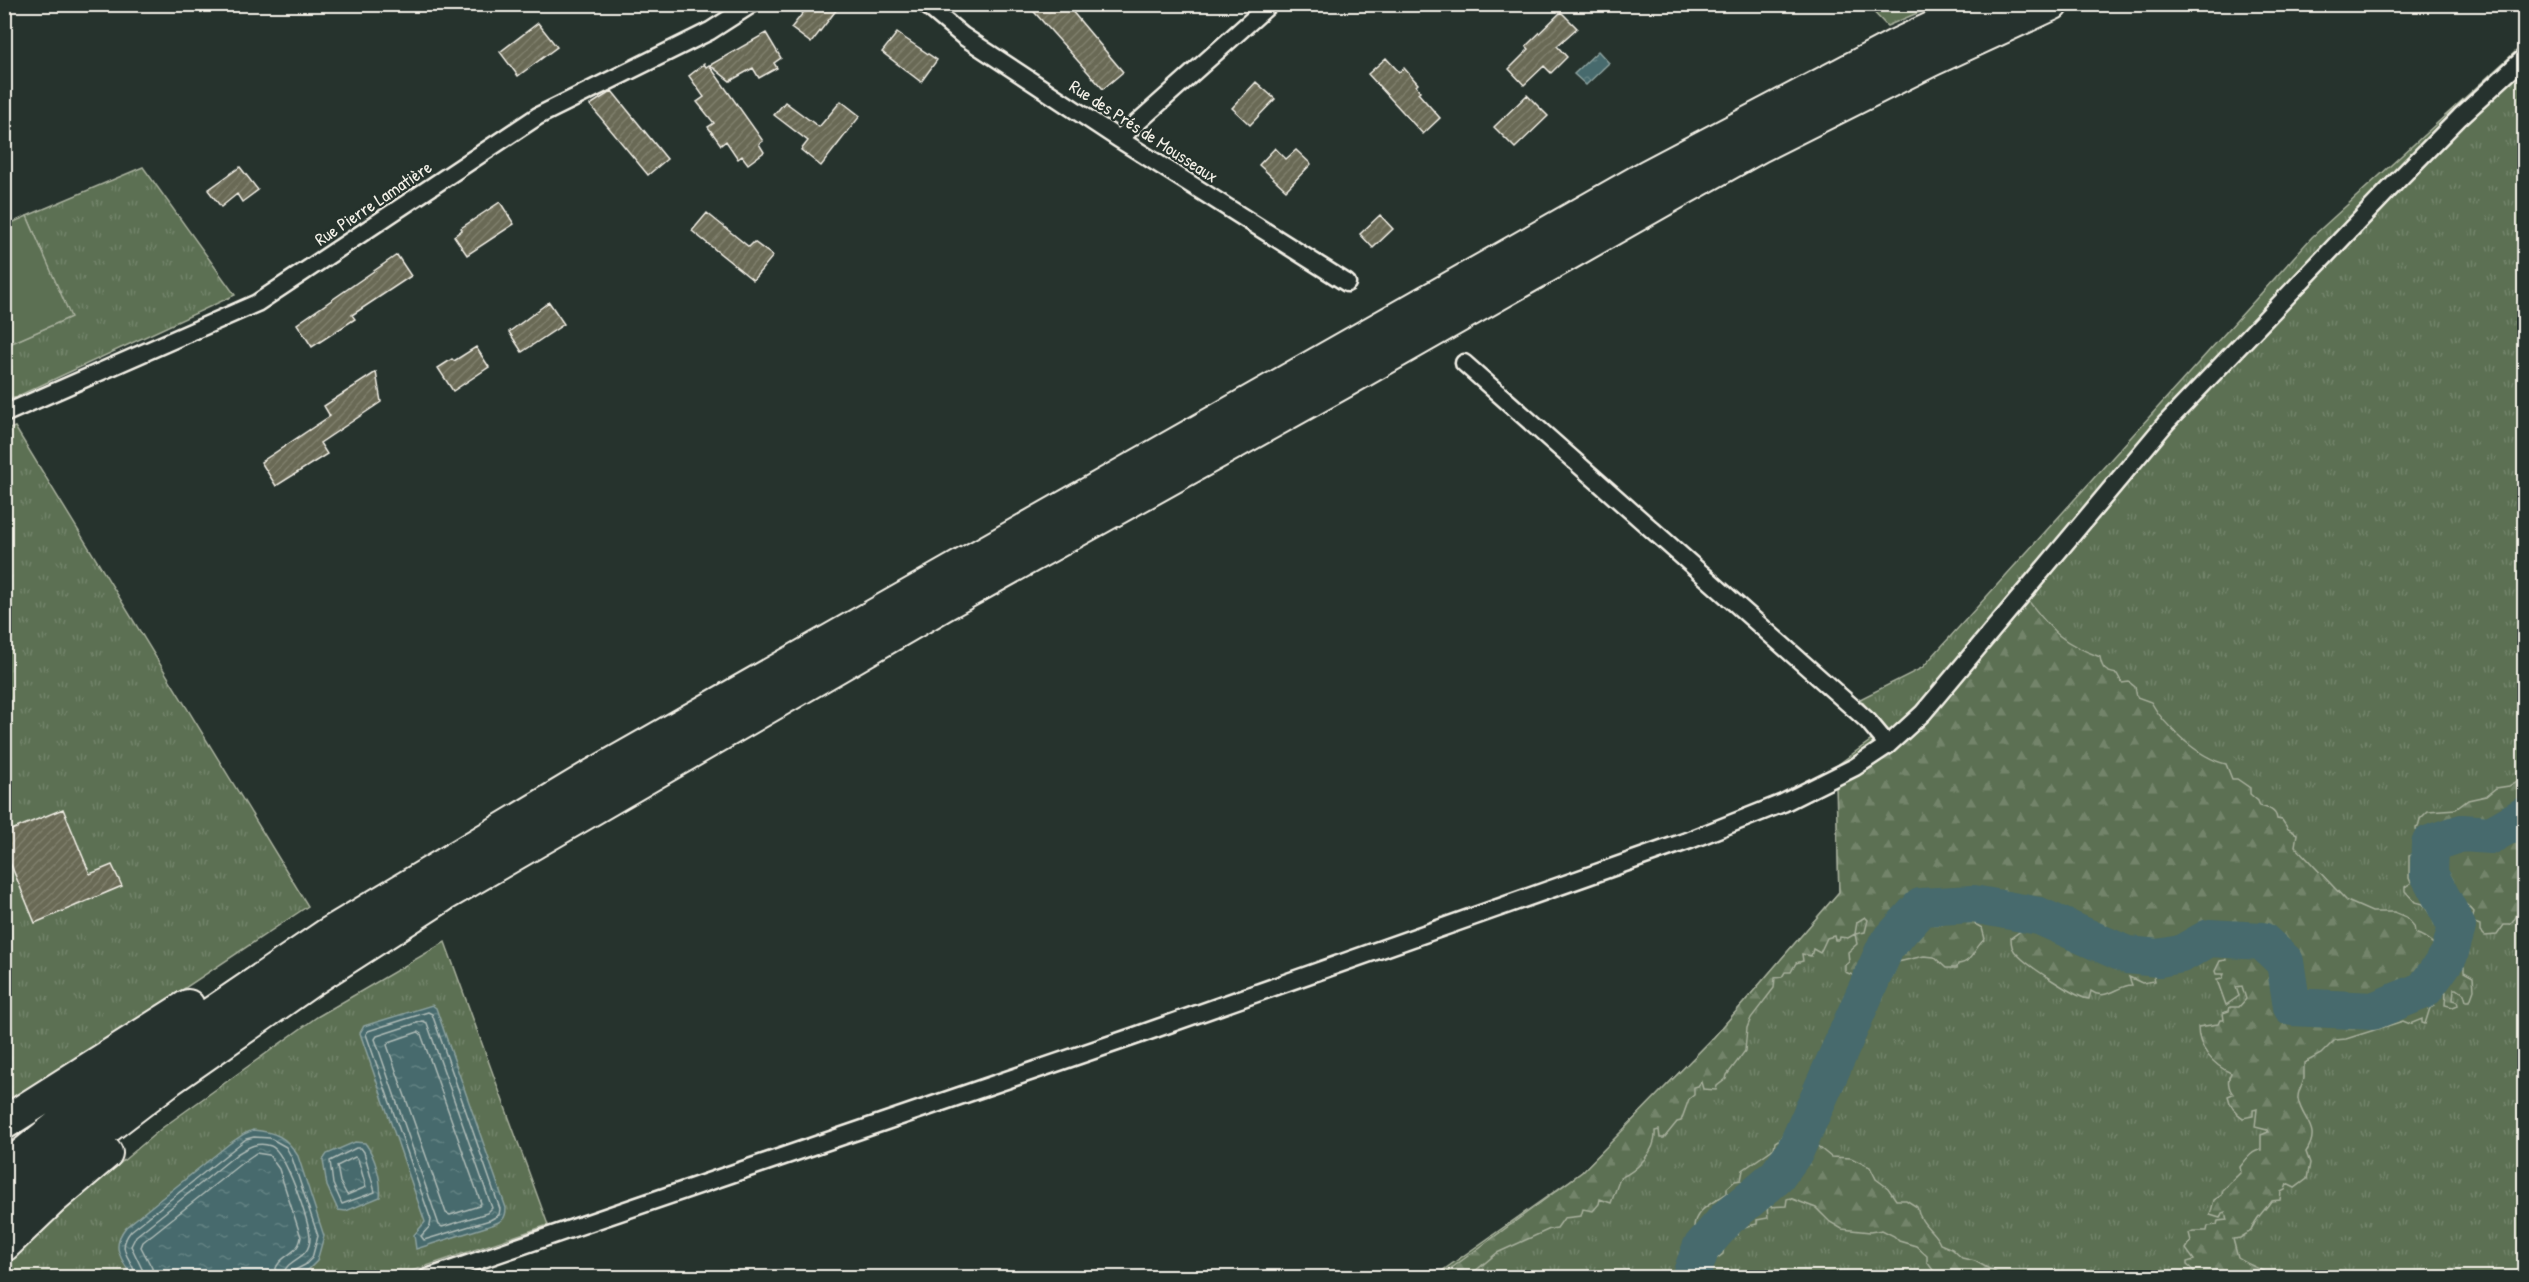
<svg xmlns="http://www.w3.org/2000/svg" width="2529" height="1282" font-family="'Patrick Hand',sans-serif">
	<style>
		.grass { fill: url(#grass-tufts); stroke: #a8b09d; stroke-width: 1.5 }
		.forest { fill: url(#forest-firs); stroke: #a8b09d; stroke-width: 1.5 }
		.pitch { fill: #5b6f52; stroke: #a8b09d; stroke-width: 1.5 }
		.water { fill: url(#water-ripples); stroke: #8ca19e; stroke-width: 1.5 }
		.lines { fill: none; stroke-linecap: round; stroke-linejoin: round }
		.shore { stroke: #afbbb7; stroke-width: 1.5 }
		.river { stroke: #476b6d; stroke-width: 38 }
		.building { fill: url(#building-hatch); stroke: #f4f1e8; stroke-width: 1.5 }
		.street-casing { stroke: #f4f1e8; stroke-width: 21 }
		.highway-casing { stroke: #f4f1e8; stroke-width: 36 }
		.street { stroke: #26332d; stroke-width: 16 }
		.highway { stroke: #26332d; stroke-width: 32 }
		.labels { text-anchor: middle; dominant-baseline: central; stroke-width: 4.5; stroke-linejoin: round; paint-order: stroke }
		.street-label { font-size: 18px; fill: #f4f1e8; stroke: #26332d }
	</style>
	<defs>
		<pattern id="grass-tufts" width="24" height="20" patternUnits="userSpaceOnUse" patternTransform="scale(1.5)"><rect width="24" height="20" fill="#5b6f52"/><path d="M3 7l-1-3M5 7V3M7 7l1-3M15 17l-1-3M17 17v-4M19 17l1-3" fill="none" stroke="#73846b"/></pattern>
		<pattern id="forest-firs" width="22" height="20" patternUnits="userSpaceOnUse" patternTransform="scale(1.5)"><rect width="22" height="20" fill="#5b6f52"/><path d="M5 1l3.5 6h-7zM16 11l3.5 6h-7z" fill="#73846b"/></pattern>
		<pattern id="water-ripples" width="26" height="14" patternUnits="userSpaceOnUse" patternTransform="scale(1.5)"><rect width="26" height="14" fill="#476b6d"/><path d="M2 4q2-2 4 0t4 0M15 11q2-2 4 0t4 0" fill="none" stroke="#628182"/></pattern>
		<pattern id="building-hatch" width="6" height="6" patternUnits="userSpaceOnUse" patternTransform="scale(1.5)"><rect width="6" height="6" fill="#696954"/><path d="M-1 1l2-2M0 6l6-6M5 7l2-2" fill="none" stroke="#7f7f6d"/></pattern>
	</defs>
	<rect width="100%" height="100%" fill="#26332d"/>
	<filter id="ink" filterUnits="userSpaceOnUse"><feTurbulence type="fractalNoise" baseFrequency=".0167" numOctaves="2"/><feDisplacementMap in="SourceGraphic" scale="12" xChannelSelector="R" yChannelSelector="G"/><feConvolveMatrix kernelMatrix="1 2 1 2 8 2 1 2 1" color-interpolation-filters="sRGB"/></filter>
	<g filter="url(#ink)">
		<path class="grass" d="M1867,5H1936L1887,26Z
			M2524,44V1277L1432,1278L1582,1172L1714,1037L1839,892L1836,766L1885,730L1860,699L1922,668L2312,237Z
			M143,167L235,295L5,402L4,346L70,317L27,216Z
			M15,427L308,906L5,1108L4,431Z
			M445,942L548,1225L394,1277L5,1278L4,1262L162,1128L317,1017Z"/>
		<path class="forest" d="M2027,599C2053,632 2060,642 2100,657C2102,669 2105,672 2117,674L2122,683L2129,682L2135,687L2137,697L2151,702C2164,726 2199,758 2226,764L2232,779H2237L2250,788V794L2258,801L2260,806C2268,808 2276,810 2277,819L2282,820L2288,829L2297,834L2295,846L2347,901L2372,912H2394L2406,917L2414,926L2415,933C2427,937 2446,951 2445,967C2445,971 2443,977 2443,981L2450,978L2457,971L2456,962H2459L2464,967V972L2473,977L2474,990L2470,1001H2466L2464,994L2457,989H2454L2453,1000L2457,1001L2458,1005L2453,1007L2445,1005L2446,993H2443L2441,997L2434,996V1006L2430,1008L2425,1024L2422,1023V1019L2410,1024L2403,1021L2346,1039L2335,1040L2321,1054L2304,1063C2304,1067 2304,1072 2304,1077C2303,1085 2297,1091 2298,1099C2302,1121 2322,1128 2306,1152L2310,1163L2307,1179L2295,1188L2287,1184L2285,1190L2281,1192L2280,1200L2271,1201C2263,1213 2255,1218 2251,1231L2240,1238L2233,1239L2238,1258C2250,1266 2261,1268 2272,1277H2193L2194,1271L2187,1265V1262L2194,1260L2186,1249L2191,1241L2189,1233L2193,1231H2207L2208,1226L2217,1225L2218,1221L2227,1220L2225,1212L2222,1213L2220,1218L2210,1215L2214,1200L2222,1195L2223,1190L2241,1172L2240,1167C2245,1161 2252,1150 2261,1150V1135L2268,1132L2267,1130L2255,1127L2257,1109L2253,1110V1116L2243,1118C2235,1113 2230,1106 2228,1096L2233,1094C2228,1088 2227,1079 2231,1073C2213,1065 2198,1048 2198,1027L2218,1024L2220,1020H2224L2223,1013L2229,1011L2230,1007H2239L2246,999L2242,986L2236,987L2239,996L2226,1005L2217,980L2222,979L2224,974H2216L2215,971L2220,961L2227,960L2222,945H2219L2220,952L2215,951L2210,944H2205L2203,948L2192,946L2191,952L2183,955L2182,960L2173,957L2169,961L2165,959L2164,949H2161V960L2152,961L2153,964L2156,965V968L2152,969L2155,981L2142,983L2129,977L2132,985C2117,985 2106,1002 2091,991L2089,999C2078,999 2027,965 2018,955C2012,950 2011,945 2011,938L2022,930L2023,924L2010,921L2008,918H2006L2005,926L2002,927L1995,922L1975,919V924L1982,928L1985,939C1975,946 1973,963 1958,964L1957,968H1946L1934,957L1924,956L1898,962L1892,977L1884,985L1816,1134L1815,1144L1831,1157L1851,1158L1870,1167L1876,1179L1888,1188L1896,1200H1906L1917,1207C1920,1225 1936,1232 1940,1244L1952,1249L1962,1258L1975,1261L2004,1277H1938L1927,1262V1256L1916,1246L1899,1241L1894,1236L1882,1230L1870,1232L1842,1229L1830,1222L1816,1208L1790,1198L1787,1199L1786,1206L1767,1207L1768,1218L1757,1220V1224L1740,1228L1738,1235L1733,1234L1724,1247L1723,1254L1708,1265L1709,1277H1676L1680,1276L1679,1261C1687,1251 1685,1237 1694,1230C1692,1211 1714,1202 1727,1193V1188L1735,1181L1741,1180L1743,1170L1774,1148L1775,1142L1780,1139L1802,1102L1860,978L1845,972V965L1849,962L1848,952L1857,944L1855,934L1865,932L1868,920L1865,917L1857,922L1855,934L1848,938L1840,937L1839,940H1835L1834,936L1827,938L1820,953L1813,949L1811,956L1802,954L1803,961L1796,963L1791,972H1785L1782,977L1775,978L1774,988L1751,1018L1747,1028L1745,1051L1727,1075L1726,1079L1717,1086L1716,1090L1703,1089L1701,1082L1698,1086L1694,1087V1095L1689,1099L1681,1121L1677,1122L1664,1138H1660L1659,1130L1655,1131C1657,1150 1637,1171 1620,1178L1611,1203L1600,1199L1599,1204L1593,1211L1583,1209L1581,1216L1564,1218L1557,1228L1550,1229L1497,1253L1468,1277L1444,1278L1449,1270L1582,1172L1714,1037L1839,892L1836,785L1871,762Z
			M2524,777V873L2520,881L2521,899L2517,900C2518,911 2518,917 2510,925H2504L2497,935L2485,936L2480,931V925L2472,922L2474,912C2464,900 2449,895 2435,890L2432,892L2431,902L2437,904L2438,913L2443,919L2444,925L2451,930V941H2448L2423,904L2415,902L2405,891V887L2411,883L2409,878V856L2414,854L2417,841L2416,828L2418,827L2420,819L2428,811L2456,809L2468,800L2486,796L2496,788L2509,786Z"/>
		<path class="pitch" d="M27,216L71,317L5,346V226Z"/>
		<path class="water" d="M1598,51L1609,63L1586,85L1574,74Z
			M432,1005L436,1008L506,1208C506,1219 502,1221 492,1225L416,1249L414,1235L425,1222L360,1033L364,1026Z
			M253,1130C275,1132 286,1136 298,1156L324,1236L317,1261L308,1270L291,1277H132C121,1258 110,1247 126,1227L229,1144L244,1134Z
			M355,1142L365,1143C375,1156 382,1181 380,1197L346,1211L338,1210L327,1186L323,1160L327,1154Z"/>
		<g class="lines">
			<path class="shore" d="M428,1012L432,1014L500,1209L499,1215L490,1220L424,1240L421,1236L430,1226L431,1220L366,1034L368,1031Z
				M423,1021L427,1023L492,1208L487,1213L442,1227L439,1225L375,1039L377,1036Z
				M418,1032L421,1034L481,1203L479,1206L450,1215L446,1213L387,1045L389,1042Z
				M356,1148H361L364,1152L375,1192L342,1204L333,1184L330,1161Z
				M355,1157L358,1159L366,1187L347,1195L340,1182L337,1166Z
				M136,1278C134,1258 114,1252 131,1231L246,1139L254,1137L270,1138L286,1147L292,1158L318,1236L312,1258L305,1265L293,1271L291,1278
				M144,1278L143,1271L131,1246L136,1236L237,1154C248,1147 258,1141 271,1146C285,1151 310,1223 310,1238C310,1262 284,1257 283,1278
				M153,1278L152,1268L141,1247L143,1242L243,1162L256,1153L269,1155L279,1169L301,1237C298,1258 275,1253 274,1278"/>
			<path class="river" d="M1690,1278L1701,1248L1727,1218L1777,1176L1795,1151L1886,946L1921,907L1973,904L2039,916L2127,955L2159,958L2181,954L2209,938L2262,941L2285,962L2292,1007L2373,1011L2424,990L2449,955L2457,927L2429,874L2430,844L2462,833L2491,835L2524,816"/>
		</g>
		<path class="building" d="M810,4H841L811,43L791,28Z
			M1027,4H1066L1123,72L1103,89Z
			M1561,12L1577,28L1557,46L1567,57L1551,73L1544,66L1524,85L1509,69L1529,49L1526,46Z
			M538,23L557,47L518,76L500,52Z
			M766,33L781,58L774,63L777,68L759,78L753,68L730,81L710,65Z
			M897,33L937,60L921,82L882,52Z
			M1386,58L1399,72L1404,68L1418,84L1416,86L1420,91L1418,93L1440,118L1423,134L1368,74Z
			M704,64L706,67L709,65L763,141L759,144L764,152L748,164L742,156L738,159L726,141L721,145L708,127L714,123L697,102L704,97L689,76Z
			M1256,82L1275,99L1250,125L1232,108Z
			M612,91L667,159L648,175L590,105Z
			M1527,95L1548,116L1515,148L1494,127Z
			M841,101L860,116L821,166L801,150L808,141L774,115L785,102L819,127Z
			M1275,148L1286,159L1296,150L1311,164L1286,190L1259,165Z
			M240,167L258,190L242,202L237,194L221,207L208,190Z
			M500,202L514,224L467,255L454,236L462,230L461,228Z
			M707,213L749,247L754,242L773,256L753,280L692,231Z
			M1380,215L1393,229L1373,248L1360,234Z
			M397,255L411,276L352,315L355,319L312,347L297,324Z
			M549,302L564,324L522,352L509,332Z
			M476,347L489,367L453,391L438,368L452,359L454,361Z
			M376,372L381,402L320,443L327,454L276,486L261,462L330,416L324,406Z
			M63,809L90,874L112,865L122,886L35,923L4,848V833Z"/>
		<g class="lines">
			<g class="street-casing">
				<path id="street" d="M925,4L963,36L1119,139L1347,283
					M1119,139L1270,4
					M1464,363L1868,721L1888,745
					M4,414L257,303L538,116L710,31L752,4
					M427,1278L1135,1036L1690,840L1783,803L1855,767L1888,745L1923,713L2166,423L2399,179L2460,117L2524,58"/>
			</g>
			<g class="highway-casing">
				<path id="highway" d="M4,1123L188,1006
					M4,1170L66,1120L177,1037L327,935L592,776L1648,176L1897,45L1984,4
					M4,1206L170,1079L313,979L442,896L943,605L1343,382L1675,193L1758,147L1931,60L2052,4
					M4,1245L53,1198L106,1153"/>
			</g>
			<use href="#street" class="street"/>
			<use href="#highway" class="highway"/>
		</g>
	</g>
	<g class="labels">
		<g class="street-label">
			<text transform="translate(1144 131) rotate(33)">Rue des Prés de Mousseaux</text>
			<text transform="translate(373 203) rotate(-34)">Rue Pierre Lamatière</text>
		</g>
	</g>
	<rect width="2529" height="1282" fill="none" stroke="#26332d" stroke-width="24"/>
	<rect x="12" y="12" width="2505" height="1258" fill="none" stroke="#f4f1e8" stroke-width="2" filter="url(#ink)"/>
</svg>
